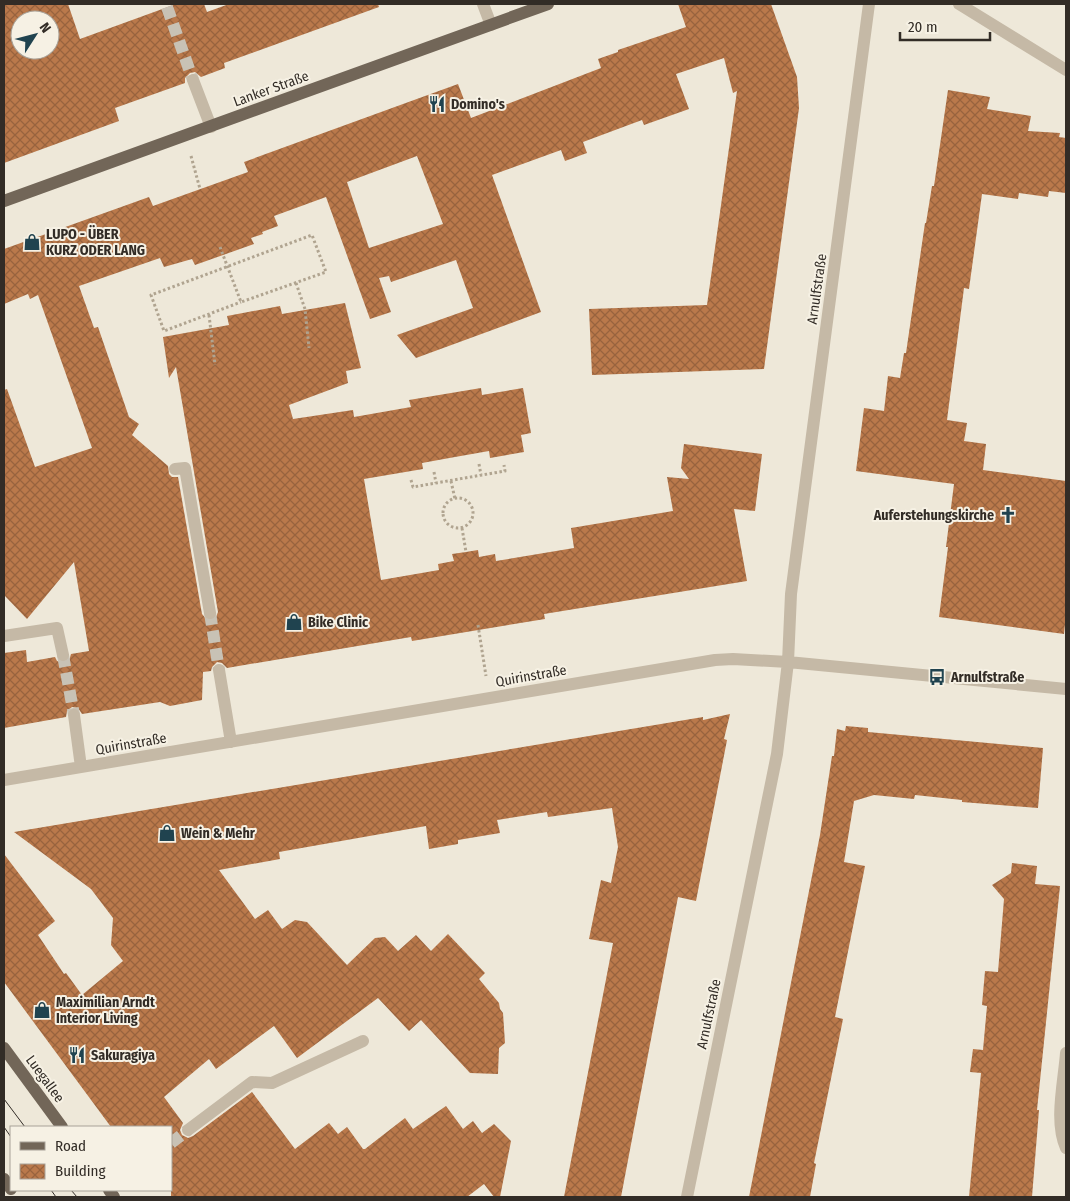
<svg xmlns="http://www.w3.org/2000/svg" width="1070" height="1201" font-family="'Fira Sans Condensed',sans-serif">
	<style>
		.building { fill: url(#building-cross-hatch); fill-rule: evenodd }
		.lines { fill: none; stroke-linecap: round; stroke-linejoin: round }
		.minor-tunnel { stroke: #c8c2b5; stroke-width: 12; stroke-dasharray: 12 6; stroke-linecap: butt }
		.path { stroke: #b0a490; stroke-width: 3; stroke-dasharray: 2.5 2.5; stroke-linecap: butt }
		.minor { stroke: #c5b9a6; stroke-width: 12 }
		.major { stroke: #726658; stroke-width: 12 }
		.tram { stroke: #322c26; stroke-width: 1 }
		.labels { text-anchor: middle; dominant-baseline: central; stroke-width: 4; stroke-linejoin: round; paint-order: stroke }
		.street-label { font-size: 14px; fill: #322c26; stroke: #f6f1e4 }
		.poi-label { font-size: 14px; font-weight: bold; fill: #322c26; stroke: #f6f1e4; text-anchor: start }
	</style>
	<defs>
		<pattern id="building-cross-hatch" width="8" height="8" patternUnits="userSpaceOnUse" patternTransform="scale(1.25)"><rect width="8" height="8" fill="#ba794b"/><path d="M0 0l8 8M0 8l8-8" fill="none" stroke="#98633e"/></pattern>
	</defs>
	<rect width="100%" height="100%" fill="#eee8d9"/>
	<path class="building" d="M4,4H68L80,39L176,4H204L207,12L229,4H378L379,7L224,63L225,68L201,77L195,72L190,73L185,78V83L115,108L119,121L4,163ZM20,20H50V50H20Z
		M678,4H771L797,77L799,108L764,369L592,375L589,309L707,305L737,91L733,93L724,58L676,74L689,109L644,125L642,120L583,142L587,153L565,161L561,150L492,175L541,312L416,358L397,335L473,308L456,260L391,282L389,276L379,278L391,312L370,319L326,197L274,216L278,226L262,232L263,234L251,238L254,244L195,265L192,259L164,267L160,258L79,286L94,328L98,327L129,417L139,424L132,435L168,466L169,474L172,477H178L202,614L207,620H215L218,612L176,367L169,378L163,337L229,325L227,316L280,306L282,314L345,303L361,368L346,371L348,383L289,405L293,419L353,410L354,417L411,407L409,400L481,388L482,395L523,388L531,433L521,435L524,452L490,458L489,451L455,457L422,463L423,469L364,479L381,580L439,570L438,564L454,561L452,554L466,552L478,550L479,557L495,554L496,561L574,548L571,528L673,511L667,477L689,479L681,468L684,444L762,454L755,511L734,509L747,581L544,614L545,619L412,641L411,637L227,668L222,663L217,662L212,667L211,671L203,672L202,700L170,706L160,702L82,714L78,708L72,707L67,711L66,717L4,728V653L26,650L27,662L55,657L57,661L64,663L69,661L71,654L89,651L74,562L27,619L4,595V390L7,389L35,467L92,448L38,295L30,299L28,294L4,304V249L149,197L153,206L248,172L244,162L458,84L471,118L601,68L598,59L618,52V50L686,27ZM417,156L443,224L369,248L347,182Z
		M948,90L990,97L987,109L1031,116L1028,131L1060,133L1059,137L1066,138V193L1049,191L1048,197L1019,193L1018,199L982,194L969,289L964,288L947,420L967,423L964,441L986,444L983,470L1066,481V615L1064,634L939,617L948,547H946L954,484L856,471L864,408L884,411L888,376L900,378L904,353H906L925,223H926L932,186H934Z
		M730,714L724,739L727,740L696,901L678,897L621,1197H564L613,943L589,939L601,880L611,883L618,847L612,808L548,817L547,812L497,820L500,833L458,840V844L429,849L426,826L279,852L280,859L219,870L255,919L268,910L282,929L295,920L307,922L347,965L375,938L385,937L398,951L416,935L431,951L448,934L485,973L479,979L499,1003L500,1009L503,1013L505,1043L499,1048L498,1074L470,1073L421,1020L409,1031L378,998L297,1058L274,1026L216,1069L209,1059L164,1097L183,1123L180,1130L182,1135L188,1138L193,1136L252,1092L295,1149L329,1123L338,1134L347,1127L363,1149H365L405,1118L413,1129L446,1106L463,1129L473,1121L482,1133L494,1124L511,1141L500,1197H494L484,1184L467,1197H171V1127H111L4,982V854L55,921L38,935L64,974L66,973L82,995L123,961L111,945L113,918L91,889L14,832L703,717V720Z
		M846,726L868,728V732L1043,748L1038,808L962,802V800L915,795L914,799L874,795L854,801L844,862L865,866L835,1017L843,1019L814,1163L816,1164L810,1197H749L820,835L832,756H834L837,729L845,731Z
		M1012,863L1037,866L1035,884L1060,886L1037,1110H1039L1032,1197H969L981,1073L970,1072L973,1049L983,1050L987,1006L982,1005L985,971L998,972L1004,899L992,885L1011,873Z"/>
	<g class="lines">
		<path class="minor-tunnel" d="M167,7L193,80
			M210,613L219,670
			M63,655L74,715
			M171,1143L188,1130"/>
		<path class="path" d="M191,156L200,189
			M220,247L241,302L326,272L312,235L151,295L164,331L241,302
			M296,283L305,309L309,348
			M209,315L215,365
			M479,464L481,475
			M434,472L436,483
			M411,480L413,487L505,471L504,465
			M451,481L455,499
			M443 513a15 15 0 1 1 30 0a15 15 0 1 1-30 0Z
			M462,528L466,552
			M478,625L486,676"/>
		<path class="minor" d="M483,4L491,25
			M959,4L1066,70
			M193,80L211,127
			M175,469L185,468L210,613
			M4,636L57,628L63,655
			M219,670L231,742
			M74,715L81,767
			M4,780L715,660L733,659L788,662L1066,689
			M1066,1053C1064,1081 1054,1122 1066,1148
			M188,1130L252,1082L272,1083L363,1041
			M687,1197L777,754L788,662L791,594L869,4"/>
		<path class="major" d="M4,201L548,4
			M4,1048L62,1127
			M4,1179L11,1189
			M109,1190L114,1197"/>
		<path class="tram" d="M4,1099L25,1127
			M4,1127L11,1137
			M51,1190L56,1197
			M71,1190L77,1197"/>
	</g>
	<defs>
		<g id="restaurant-bare" transform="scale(1.35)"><path d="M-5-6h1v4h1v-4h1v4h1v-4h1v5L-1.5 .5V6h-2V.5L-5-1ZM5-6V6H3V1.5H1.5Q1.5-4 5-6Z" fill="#20434f" stroke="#f6f1e4" stroke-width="2.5" paint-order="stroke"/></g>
		<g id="shop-bare" transform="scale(1.35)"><path d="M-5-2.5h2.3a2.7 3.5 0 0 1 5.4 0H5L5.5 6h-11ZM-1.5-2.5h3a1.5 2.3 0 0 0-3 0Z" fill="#20434f" stroke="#f6f1e4" stroke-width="2.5" paint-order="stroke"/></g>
		<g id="church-bare" transform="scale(1.35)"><path d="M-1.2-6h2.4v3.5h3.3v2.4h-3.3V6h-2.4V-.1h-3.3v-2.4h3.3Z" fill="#20434f" stroke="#f6f1e4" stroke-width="2.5" paint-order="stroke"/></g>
		<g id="bus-bare" transform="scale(1.35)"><path d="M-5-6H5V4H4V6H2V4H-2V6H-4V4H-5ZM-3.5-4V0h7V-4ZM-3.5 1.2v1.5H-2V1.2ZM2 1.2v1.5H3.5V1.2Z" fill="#20434f" stroke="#f6f1e4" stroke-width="2.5" paint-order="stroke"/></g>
	</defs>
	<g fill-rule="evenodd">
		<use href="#restaurant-bare" x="437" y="104"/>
		<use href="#shop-bare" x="32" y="242"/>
		<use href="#church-bare" x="1008" y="515"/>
		<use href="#shop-bare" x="294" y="622"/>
		<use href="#bus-bare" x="937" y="677"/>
		<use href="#shop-bare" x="167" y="833"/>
		<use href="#shop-bare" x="42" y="1010"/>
		<use href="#restaurant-bare" x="77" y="1055"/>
	</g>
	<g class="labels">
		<g class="street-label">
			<text transform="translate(271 89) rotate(-20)">Lanker Straße</text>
			<text transform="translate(817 289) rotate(-82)">Arnulfstraße</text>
			<text transform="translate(531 676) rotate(-10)">Quirinstraße</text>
			<text transform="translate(131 744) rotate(-10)">Quirinstraße</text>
			<text transform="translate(709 1014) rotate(-78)">Arnulfstraße</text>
			<text transform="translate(45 1079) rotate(54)">Luegallee</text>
		</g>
		<g class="poi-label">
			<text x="451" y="104">Domino's</text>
			<text x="46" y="234">LUPO - ÜBER<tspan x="46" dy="16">KURZ ODER LANG</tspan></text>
			<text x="994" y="515" text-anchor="end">Auferstehungskirche</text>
			<text x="308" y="622">Bike Clinic</text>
			<text x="951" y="677">Arnulfstraße</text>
			<text x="181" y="833">Wein &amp; Mehr</text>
			<text x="56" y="1002">Maximilian Arndt<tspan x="56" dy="16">Interior Living</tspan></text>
			<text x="91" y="1055">Sakuragiya</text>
		</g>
	</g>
	<rect width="1070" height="1201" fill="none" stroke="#322c26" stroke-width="10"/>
	<rect x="10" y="1126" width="162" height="65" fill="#f6f1e4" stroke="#a8a298"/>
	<rect x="20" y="1142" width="25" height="8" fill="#726658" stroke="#a8a298"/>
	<text x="55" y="1151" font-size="15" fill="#322c26">Road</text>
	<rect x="20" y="1164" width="25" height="15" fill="url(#building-cross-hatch)" stroke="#a8a298"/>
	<text x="55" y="1176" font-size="15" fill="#322c26">Building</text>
	<g transform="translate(35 35) rotate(54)"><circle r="24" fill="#f6f1e4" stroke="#a8a298"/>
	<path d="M0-4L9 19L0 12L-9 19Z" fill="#20434f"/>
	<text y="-8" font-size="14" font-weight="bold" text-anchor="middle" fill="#322c26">N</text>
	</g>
	<path d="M900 32v8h90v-8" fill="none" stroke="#322c26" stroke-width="2.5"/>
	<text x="908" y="32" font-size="15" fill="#322c26" stroke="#f6f1e4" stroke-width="4" paint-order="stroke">20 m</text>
</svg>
